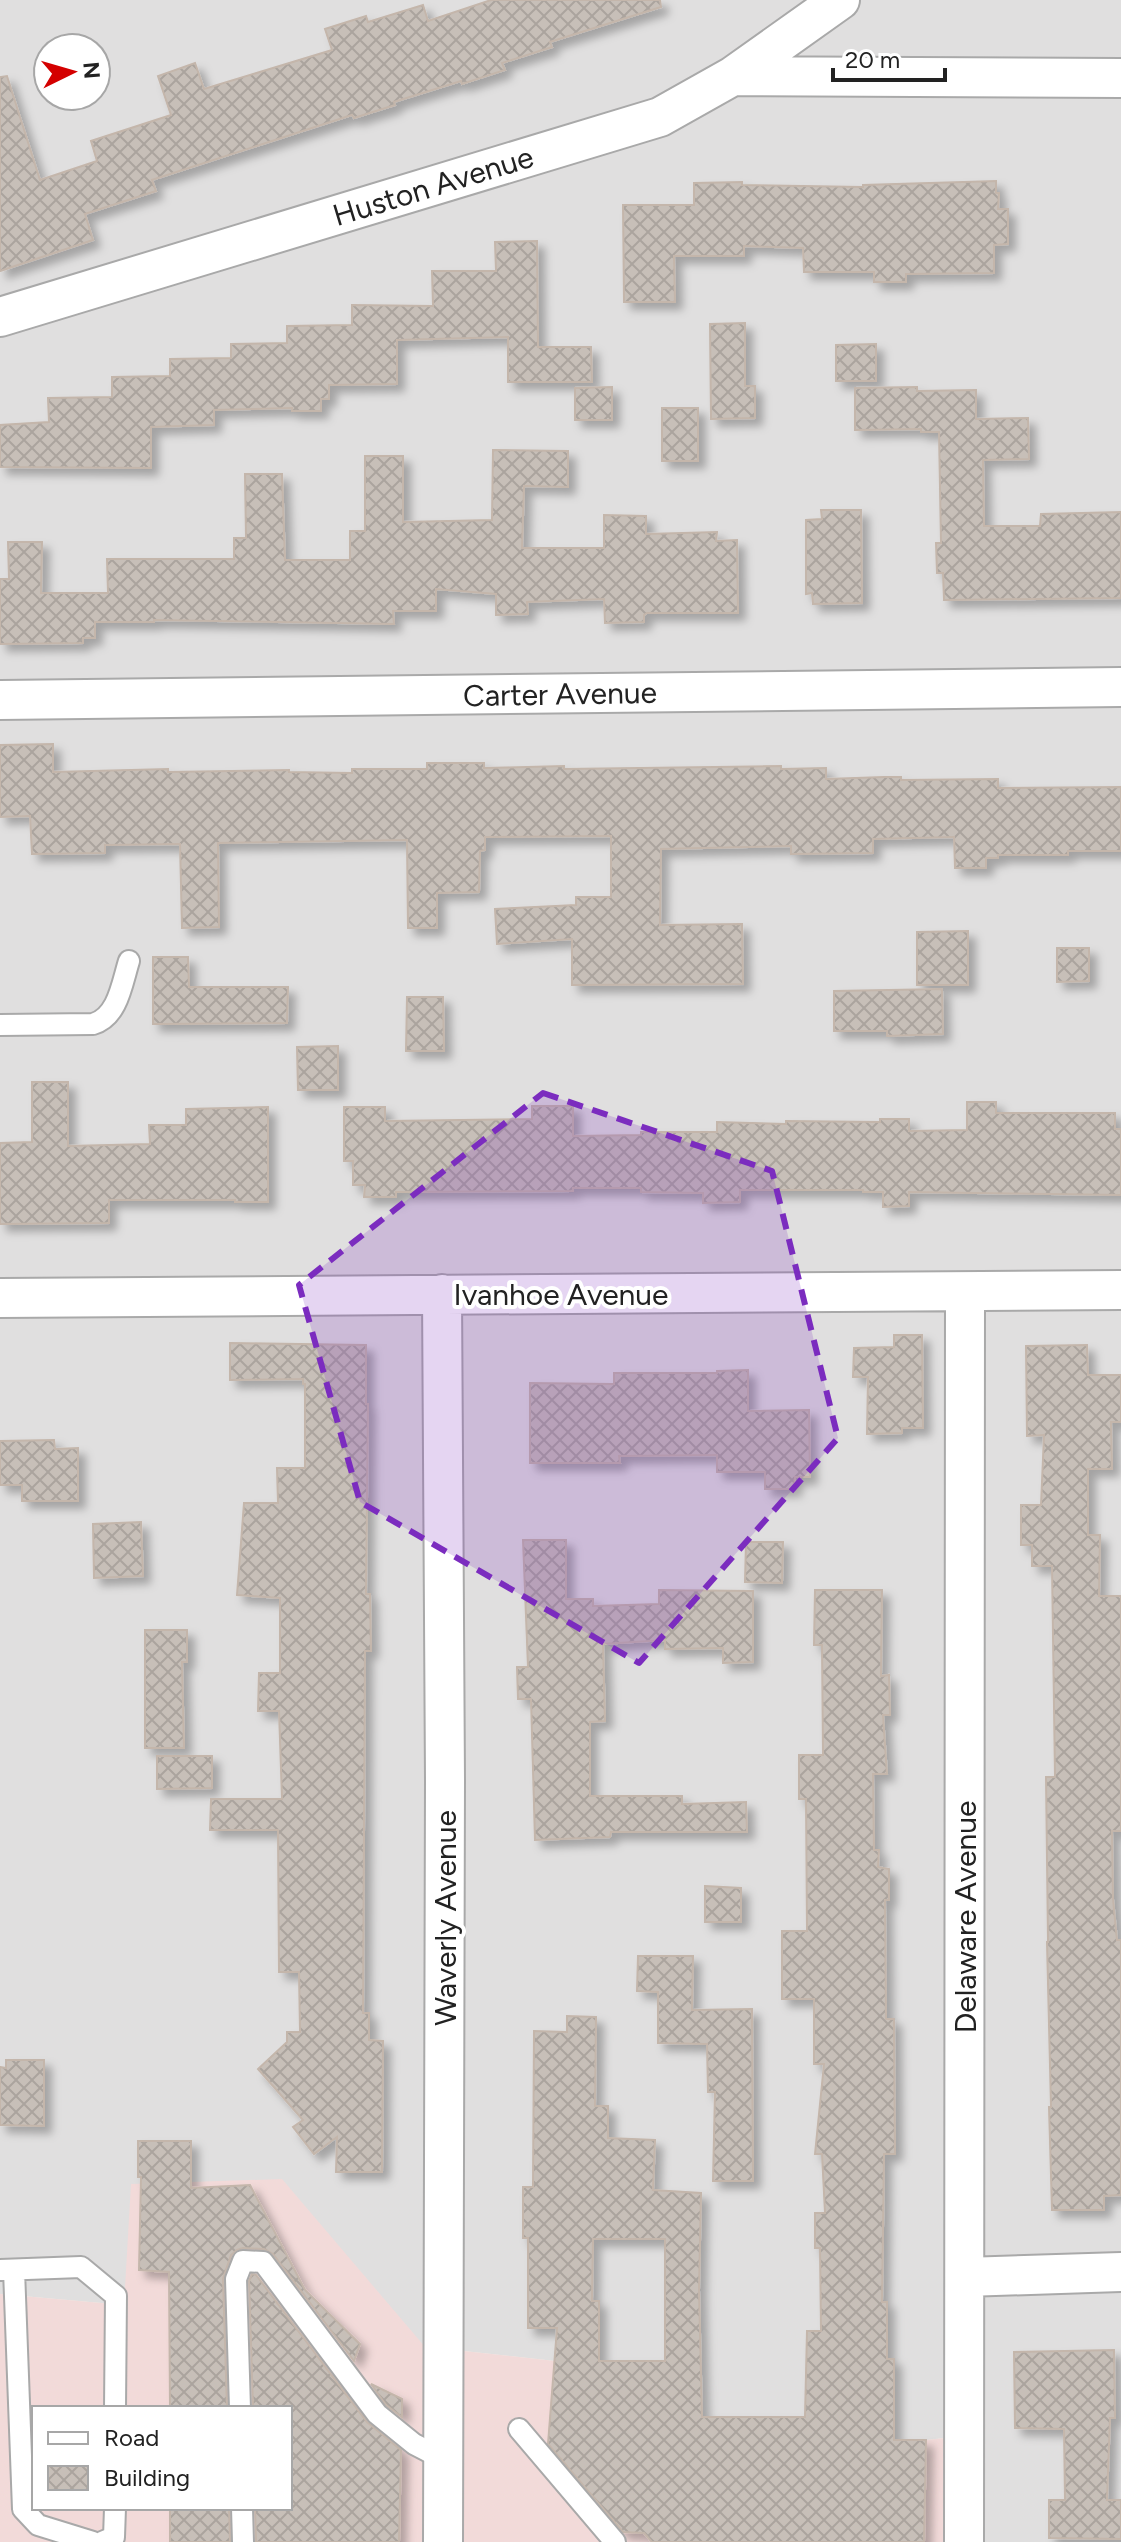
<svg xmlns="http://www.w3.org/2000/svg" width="1121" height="2542" font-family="Figtree,sans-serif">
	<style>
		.residential { fill: #e0dfdf; fill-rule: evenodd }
		.commercial { fill: #f2dad9; fill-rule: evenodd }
		.building { fill: url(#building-cross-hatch); stroke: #c4b6ab; stroke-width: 2; fill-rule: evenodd; filter: url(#shadow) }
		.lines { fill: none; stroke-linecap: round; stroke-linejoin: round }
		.lane-casing { stroke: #a9a9a9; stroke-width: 24 }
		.street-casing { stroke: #a9a9a9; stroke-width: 42 }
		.lane { stroke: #fff; stroke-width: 20 }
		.street { stroke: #fff; stroke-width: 38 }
		.marked { fill: #7b2cbf; fill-opacity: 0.2; stroke: #7b2cbf; stroke-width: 6; stroke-dasharray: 16 10; stroke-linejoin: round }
		.labels { text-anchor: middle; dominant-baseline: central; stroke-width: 8; stroke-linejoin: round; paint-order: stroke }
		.street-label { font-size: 30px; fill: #222; stroke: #fff }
	</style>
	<defs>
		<pattern id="building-cross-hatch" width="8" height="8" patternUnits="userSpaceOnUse" patternTransform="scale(2)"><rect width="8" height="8" fill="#c7bfb8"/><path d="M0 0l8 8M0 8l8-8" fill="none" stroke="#aba49e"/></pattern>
		<filter id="shadow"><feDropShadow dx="7" dy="7" stdDeviation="4" flood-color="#0004"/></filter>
	</defs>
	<rect width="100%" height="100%" fill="#f2efe9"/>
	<path class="residential" d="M0,0H1121V2542H964V2436L926,2440L703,2444L700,2361H555L445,2349L124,2305L0,2294ZM48,48H96V96H48Z"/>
	<path class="commercial" d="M282,2179L443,2368L445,2349L555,2361H700L703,2443L751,2440H926L965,2436L964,2542H0V2294L124,2305L131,2184ZM34,2408H290V2508H34Z"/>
	<path class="building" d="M491,0H660L661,7L550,42L552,47L502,63L505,70L462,84L461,81L394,102L395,105L354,118L352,115L152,180L156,191L85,214L93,240L0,271V77L7,76L40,180L97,161L91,141L171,115L158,76L195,63L204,89L332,50L325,29L366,16L368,22L423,5L428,21Z
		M996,181V193H999L998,209H1008V244L994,245V273L906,274V282H874V272H804L803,248L744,246V256H674L675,302H624L623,205H694V183L742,182V185L863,187V185Z
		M537,241L538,347H591L592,382H508V337L397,340V384L329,385V399H321V411H292V408L214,410V425L151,427V468L0,467V425L49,422L48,398L112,397V377L170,376V359L231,358V344L287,343V326L352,325V305L433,306L432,271H496L495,242Z
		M745,323V386H755V418L711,419L710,324Z
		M876,344V381H836V345Z
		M612,387V420H575V388Z
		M917,387V391L976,390V419L1028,418L1029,459L983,460L984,526H1040L1041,514L1121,512V598L944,600L943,573H937L936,543H941L939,432H921V429L855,430V388Z
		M662,408H698V461H662Z
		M493,450L568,451V487L524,486L522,548H604V515L646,516V534L717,532L716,541L737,540L738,613H647L644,615V622L605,623L604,599L527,602L528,614L496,615V594L436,589V611H393L394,624L154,620V622H95V638H83V643L0,644V579H9L8,542H42L41,593H108L107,559H234V538H246L245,474H282L285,560H350V531H365V456H403V522L492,520Z
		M821,510H861L862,603L813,604L812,593L806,594V520L822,519Z
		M53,744V772L168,769V772L289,770V772L352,773V769H427V763H484V768L564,766V769L781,766V769L826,768V779L884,777H901V780L998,779V788L1121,787V851H1068V855H998V858H986V868H955L954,837L873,839V853L791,854V846L661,849L660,925L742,924L743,984L572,985V939L497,944L495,909L576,905V897H611V836L485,837V850L480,851L479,892L437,893V928H408L407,840L218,843L219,927L182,928L180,844L105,845V853L32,854L30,816L0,817V745Z
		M968,931V985H917V932Z
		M1057,948H1089V981L1057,982Z
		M153,957H188L189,987H288L287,1023L153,1024Z
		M942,989L943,1034L887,1036V1031H834V991Z
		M407,997H443L444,1051H406Z
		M338,1046V1090H298L297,1047Z
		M32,1082H68V1146L150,1144L149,1125H186V1109L268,1107V1202H235V1200H109V1223L0,1224V1143L32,1142Z
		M967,1102H996V1113H1115V1129H1121V1195L909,1192V1206L883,1207V1192H863V1190H740V1202L703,1203V1193L641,1192V1188H573V1191L396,1192V1197H364L365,1185H353V1161H344V1107H385V1121L532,1119V1106H573V1136L641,1135V1132H717V1122L786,1124V1121L880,1122V1119H909V1131L967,1130Z
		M894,1335H922L923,1428H902V1433L867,1434L868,1377H853L854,1348L894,1347Z
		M230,1343L366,1345V1404H368L366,1594H370L371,1651H365L363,2013H369V2040L383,2041L382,2172H336L337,2137L314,2154L293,2127L303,2120L258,2069L287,2042V2032H300L299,1972H279L278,1830H210L211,1799H282L279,1711H258L259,1673H280V1598L237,1595L244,1503H278L277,1468H305V1384H303V1379L230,1380Z
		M1087,1345L1088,1375H1121V1422H1111L1112,1469H1088V1535H1100L1099,1596H1121V1831H1112L1113,1899L1117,1940H1121V2195L1104,2196V2210H1052L1049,2107H1051L1047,1942H1048L1046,1777H1055L1052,1566H1032V1545H1021V1505H1041L1044,1435L1027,1436L1026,1346Z
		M748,1370V1411L809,1410L810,1477H795L794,1489H765V1472H717V1455L619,1456L620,1463H530V1383L614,1384V1373H717V1371Z
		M54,1440L55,1449L78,1448V1501H22V1485H0V1441Z
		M141,1522L143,1576L94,1578L93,1524Z
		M523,1540H566V1599H593V1606L659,1604V1590L753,1591V1662L723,1663V1648L665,1649V1640L603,1644L605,1721L590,1722V1796H682V1804L746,1802L747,1832H611L610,1837L535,1840L531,1699H518L517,1667H528Z
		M746,1542H783L782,1583L745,1582Z
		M815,1590H882L881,1676L889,1675L890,1715H883L887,1774H873L874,1850H879L878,1867L889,1869V1900H885L886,2019H894L895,2154H884L882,2302H887V2359H894V2440H926L924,2542H652L644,2533L623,2532L548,2444L557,2328H528V2238H523V2187H533L534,2031L567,2032V2016L596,2017L595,2106H608V2138L655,2140L653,2190L701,2193L699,2290L702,2417H805L807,2331H821L820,2248H815V2213H825L822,2154H815L824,2064H814V1999H782V1931H807L806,1799H799V1755H823L822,1645H814ZM593,2239H665V2361H599V2301H592Z
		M145,1630H187V1662H182L184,1748H145Z
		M157,1756H212V1788L157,1789Z
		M705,1886L741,1888V1922H705Z
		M638,1956H693L692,2010L752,2009L753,2181H713L715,2092H708L707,2044L658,2043V1992L637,1991Z
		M6,2060H44V2126L0,2125V2067L6,2068Z
		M138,2141H191V2188L250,2185L305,2290L360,2344L354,2361L273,2254L264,2249L243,2248L237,2250L231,2255L223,2279L227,2408H170L169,2272L139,2270L141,2177H138Z
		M252,2274L256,2275L367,2422L401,2450L399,2542H256L255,2508H290V2408H253L249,2281Z
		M1114,2350L1115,2418H1110L1107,2500H1121V2539L1049,2538V2500H1065L1064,2429L1015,2428L1014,2352Z
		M371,2384L402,2399V2417L386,2405Z
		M170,2508H229L230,2542H170Z"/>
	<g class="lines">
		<g class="lane-casing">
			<path id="lane" d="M0,1025L93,1024C118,1017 122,983 129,961
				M0,2270L81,2267L116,2296L115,2408
				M14,2270L23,2509L38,2525L93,2542
				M240,2408L236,2279L243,2261L263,2262L377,2414L414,2444L443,2459
				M519,2429L615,2542
				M242,2508L243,2542
				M102,2542L114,2537L115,2508"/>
		</g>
		<g class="street-casing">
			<path id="street" d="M733,76L1121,78
				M0,317L660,117L733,76L840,0
				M0,700L1121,687
				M442,1294L445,1781L443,2542
				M0,1298L1121,1290
				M965,2277L1121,2272
				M964,2542L965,1293"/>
		</g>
		<use href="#lane" class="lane"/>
		<use href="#street" class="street"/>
	</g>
	<path class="marked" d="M543,1093L772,1171L838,1438L639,1663L360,1502L299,1285Z"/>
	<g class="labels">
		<g class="street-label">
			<text transform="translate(433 186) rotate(-17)">Huston Avenue</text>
			<text transform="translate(560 694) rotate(-1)">Carter Avenue</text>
			<text x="561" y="1294">Ivanhoe Avenue</text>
			<text transform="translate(965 1917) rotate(-90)">Delaware Avenue</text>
			<text transform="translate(445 1918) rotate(-90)">Waverly Avenue</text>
		</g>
	</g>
	<rect x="32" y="2406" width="260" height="104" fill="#ffffff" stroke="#a7a7a7" stroke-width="2"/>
	<rect x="48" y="2432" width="40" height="12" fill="#ffffff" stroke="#a7a7a7" stroke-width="2"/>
	<text x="104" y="2446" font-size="24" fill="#222222">Road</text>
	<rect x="48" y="2466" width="40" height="24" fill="url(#building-cross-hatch)" stroke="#a7a7a7" stroke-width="2"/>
	<text x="104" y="2486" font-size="24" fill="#222222">Building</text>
	<g transform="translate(72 72) rotate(85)"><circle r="38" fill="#ffffff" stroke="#a7a7a7" stroke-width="2"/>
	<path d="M0-6L14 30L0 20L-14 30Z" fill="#d40000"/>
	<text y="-12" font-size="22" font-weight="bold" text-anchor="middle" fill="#222222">N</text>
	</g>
	<path d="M833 68v12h112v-12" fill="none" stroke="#222222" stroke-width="4"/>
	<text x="845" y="68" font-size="24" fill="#222222" stroke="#ffffff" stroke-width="6" paint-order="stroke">20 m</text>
</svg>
